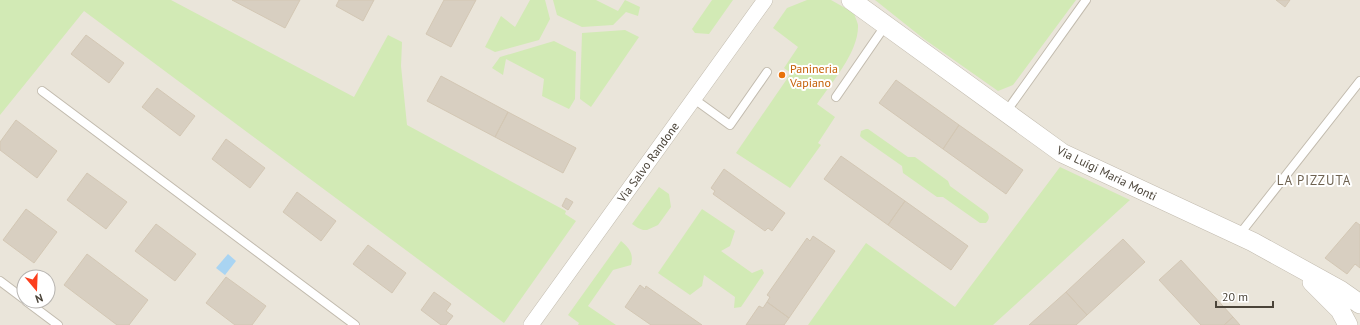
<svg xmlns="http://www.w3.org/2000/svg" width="1360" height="325" font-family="'PT Sans',sans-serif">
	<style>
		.residential { fill: #eae5da; fill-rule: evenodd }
		.green { fill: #d2eab5 }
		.water { fill: #a9d4f2 }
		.building { fill: #d8cfc1; stroke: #d3c7b4 }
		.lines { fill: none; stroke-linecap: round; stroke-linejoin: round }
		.service-casing { stroke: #c2bbae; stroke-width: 10 }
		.minor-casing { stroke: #c2bbae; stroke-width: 16 }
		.tertiary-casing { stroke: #c2bbae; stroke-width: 20 }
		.service { stroke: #fff; stroke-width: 8 }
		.minor { stroke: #fff; stroke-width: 15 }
		.tertiary { stroke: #fff; stroke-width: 19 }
		.food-dot { fill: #e8710a; stroke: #fff; stroke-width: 1.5 }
		.labels { text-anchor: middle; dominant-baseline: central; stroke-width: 4; stroke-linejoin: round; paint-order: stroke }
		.food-label { font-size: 12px; fill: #c56008; stroke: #fff; text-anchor: start }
		.street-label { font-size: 12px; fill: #4b4439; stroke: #fff }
		.neighbourhood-label { font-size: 13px; letter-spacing: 1px; fill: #6e6250; stroke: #fff }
	</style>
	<rect width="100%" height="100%" fill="#f6f3ec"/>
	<path class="residential" d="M0,0H1360V325H0ZM24,277H48V301H24Z"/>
	<path class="green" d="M0,0H171L354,97L388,35L402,42L401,66L407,125L566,211L565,214L576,221L504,323L84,11L0,115Z
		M530,0H545L550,19L539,40L495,52L485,47L501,16L515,27Z
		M553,0H596L618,11L625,0L640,7L638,16L626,12L613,25L582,27L557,15Z
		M712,0H733L709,34L695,33L692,29Z
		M807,0H831L854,13C855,17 857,21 858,25C859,52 831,83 817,104L835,117L818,143L821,145L790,188L736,153L791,73L784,68L798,47L773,28L787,8Z
		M875,0H1076L1013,85L998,91L924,39Z
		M625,30L639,37L591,107L580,99L582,33Z
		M554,41L576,52L575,99L569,109L542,96L544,79L506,59L503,75L492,68L500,57Z
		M866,129H868L908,157H915L948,181L950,186L987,213C990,217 989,220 986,223H980L943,197H937L903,173L902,166L862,138L860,136L861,131Z
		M1060,167L1130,200L993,325H808L866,243L955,307Z
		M659,187L669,194L671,207L658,225L647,230H643L638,228L632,224Z
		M702,209L735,231L730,246L721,251L752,273L762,269L764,273L741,307L734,308L735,297L704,275L702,286L690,295L658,273Z
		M621,241C629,248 634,253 631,265L613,270L588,306L616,325H578L579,323L568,315Z"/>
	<path class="water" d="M228,254L236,261L225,275L216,268Z"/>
	<path class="building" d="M232,0H300L285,28Z
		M339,0H374L363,21L336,6Z
		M444,0H476L451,47L426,34Z
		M1276,0H1290L1285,7Z
		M86,35L124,63L109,83L71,54Z
		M441,76L508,112L495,137L427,101Z
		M896,80L959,125L943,149L879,103Z
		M157,88L195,116L180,136L142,107Z
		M508,112L576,148L563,173L495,137Z
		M16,120L57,151L37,178L0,150V142Z
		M959,125L1023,170L1006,194L943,149Z
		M226,139L265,168L250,188L212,159Z
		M841,156L905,201L888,225L824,179Z
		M724,169L785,213L772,231L768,228L765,231L713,194L715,191L711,188Z
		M87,173L127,202L106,229L67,200Z
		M297,192L336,221L321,241L283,212Z
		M566,198L573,202L568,210L562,206Z
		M905,201L968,246L951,270L888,225Z
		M26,209L57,232L34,263L3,240Z
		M1356,222L1360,225V268L1355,264L1347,274L1325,258Z
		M156,224L196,254L175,281L135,251Z
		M813,236L835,251L789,318L767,302L770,297L767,295L807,238L810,241Z
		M1123,239L1145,262L1087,315L1066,292Z
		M368,245L406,273L392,293L353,264Z
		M87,254L148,300L129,325H117L64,285Z
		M1181,260L1233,317L1224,325H1201L1159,280Z
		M226,277L266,306L252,325H235L206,303Z
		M640,285L645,289L646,286L702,325H651L625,307Z
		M434,292L451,304L446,311L453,316L446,325H441L421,310Z
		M1066,292L1087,315L1076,325H1029Z
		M767,302L789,318L784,325H746L759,306L763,308Z
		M1233,317L1240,325H1224Z"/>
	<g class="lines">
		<g class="service-casing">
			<path id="service" d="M42,91L355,325
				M836,97L885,26
				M694,99L730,125L767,72
				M1006,112L1086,0
				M1239,235L1360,81
				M0,281L24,299
				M26,301L58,325"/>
		</g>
		<g class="minor-casing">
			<path id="minor" d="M531,325L765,0"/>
		</g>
		<g class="tertiary-casing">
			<path id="tertiary" d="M851,0L1062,153L1253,242L1340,290L1360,304
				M1312,282L1340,310L1348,325"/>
		</g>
		<use href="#service" class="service"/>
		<use href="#minor" class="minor"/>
		<use href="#tertiary" class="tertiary"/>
	</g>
	<circle class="food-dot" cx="782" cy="75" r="4"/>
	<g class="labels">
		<g class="food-label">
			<text x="790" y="68">Panineria<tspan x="790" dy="14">Vapiano</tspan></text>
		</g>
		<g class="street-label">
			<text transform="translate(648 162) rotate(-54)">Via Salvo Randone</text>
			<text transform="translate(1107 173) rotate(26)">Via Luigi Maria Monti</text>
		</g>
		<g class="neighbourhood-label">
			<text x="1314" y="180">LA PIZZUTA</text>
		</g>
	</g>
	<g transform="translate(36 289) rotate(161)"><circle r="19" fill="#ffffff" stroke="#b7b4b0"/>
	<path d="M0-3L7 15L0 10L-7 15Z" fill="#fc3f1d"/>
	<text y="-6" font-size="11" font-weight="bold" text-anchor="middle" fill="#4b4439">N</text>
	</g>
	<path d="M1216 301v6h57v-6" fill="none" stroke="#4b4439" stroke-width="2"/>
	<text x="1222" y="301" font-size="12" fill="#4b4439" stroke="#ffffff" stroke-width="3" paint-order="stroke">20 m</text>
</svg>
